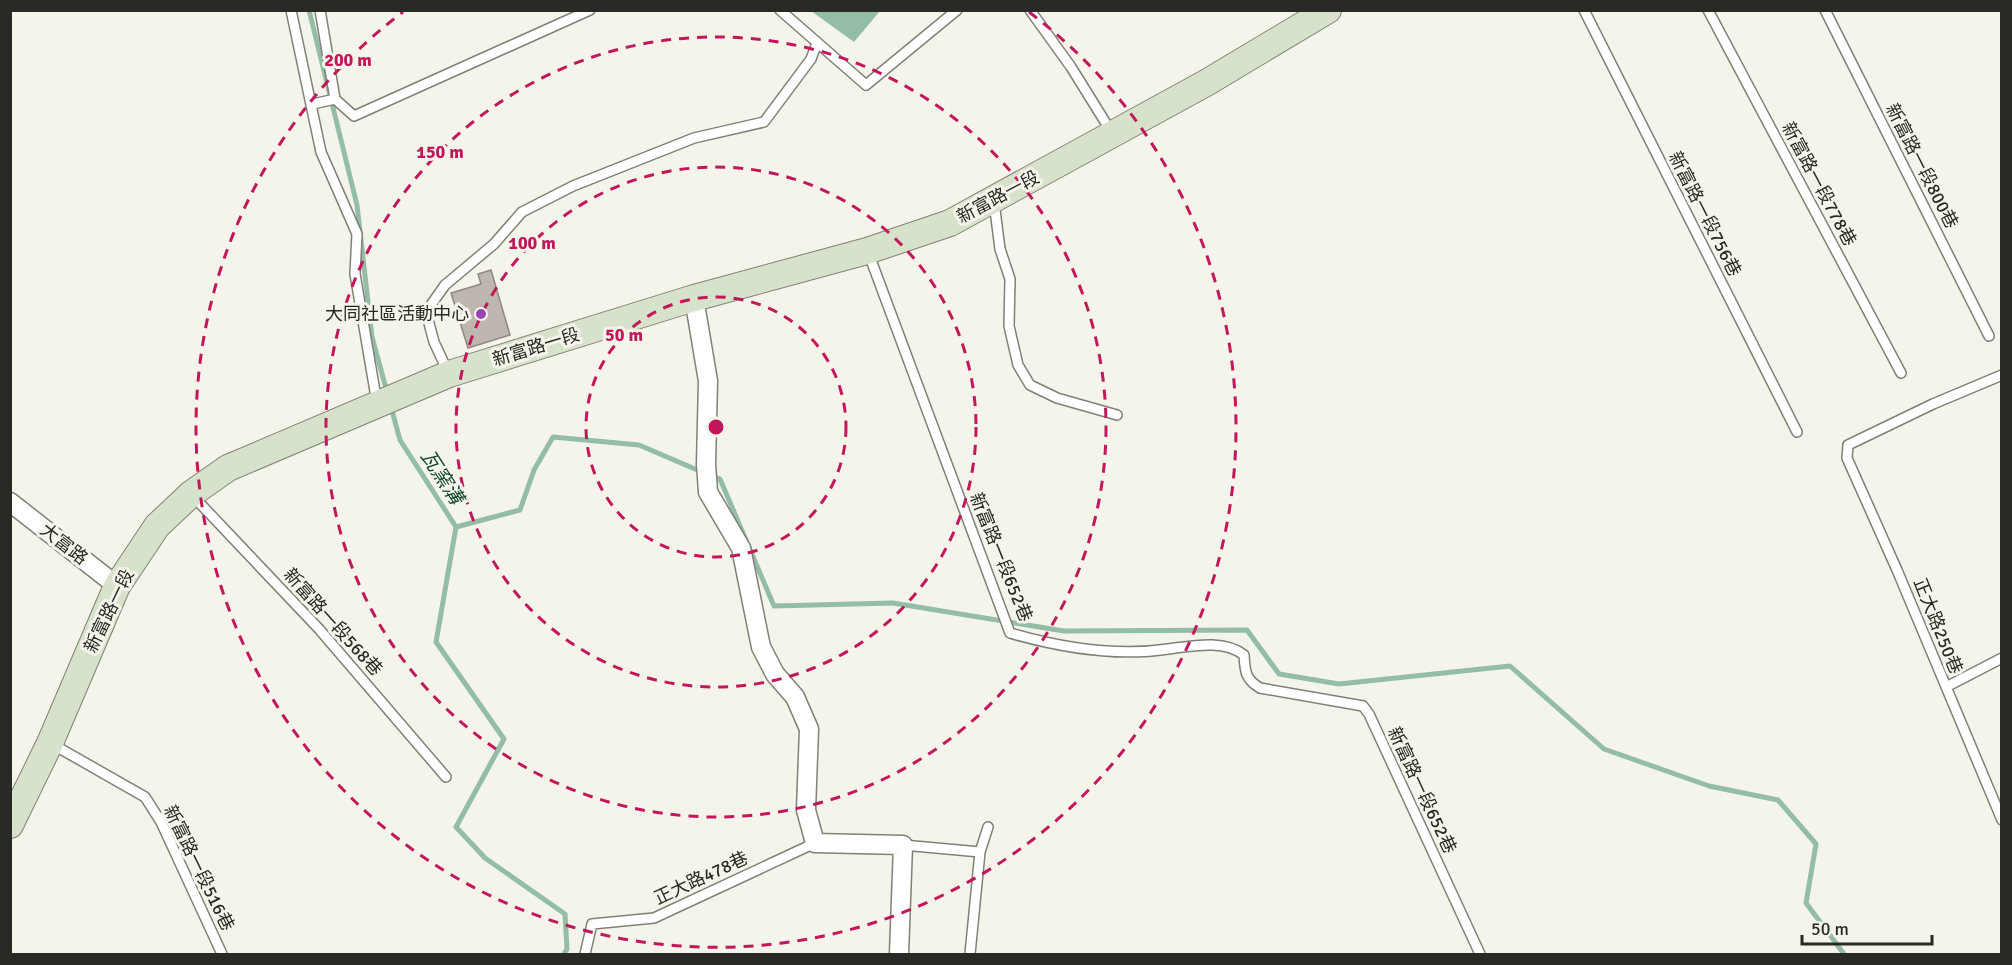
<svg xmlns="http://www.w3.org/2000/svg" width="2012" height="965" font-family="Signika,'Noto Sans TC',sans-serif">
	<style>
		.water { fill: #93bea5 }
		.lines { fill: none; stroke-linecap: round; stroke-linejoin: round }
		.stream { stroke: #93bea5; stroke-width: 5 }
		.building { fill: #beb7af; stroke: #908982; stroke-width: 1.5 }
		.lane-casing { stroke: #818077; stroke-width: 12 }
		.street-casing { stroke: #818077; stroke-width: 21 }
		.secondary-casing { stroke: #818077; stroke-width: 28 }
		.lane { stroke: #fff; stroke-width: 9 }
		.street { stroke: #fff; stroke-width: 18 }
		.secondary { stroke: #d7e2cb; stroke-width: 26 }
		.ring { fill: none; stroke: #c2185b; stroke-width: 3; stroke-dasharray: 10 8 }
		.poi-dot { fill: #9645b4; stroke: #f5f4ea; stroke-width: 2 }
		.labels { text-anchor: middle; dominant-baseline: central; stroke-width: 6; stroke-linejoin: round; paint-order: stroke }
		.street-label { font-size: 18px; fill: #292925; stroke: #f5f4ea }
		.poi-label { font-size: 18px; fill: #292925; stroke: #f5f4ea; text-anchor: end }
		.water-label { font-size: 20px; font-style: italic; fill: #144930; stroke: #f5f4ea }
		.centre { fill: #c2185b; stroke: #f5f4ea; stroke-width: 3 }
		.ring-label { font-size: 18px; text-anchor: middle; font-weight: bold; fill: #c2185b; stroke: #f5f4ea; stroke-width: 6; stroke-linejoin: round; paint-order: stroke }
	</style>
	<rect width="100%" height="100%" fill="#f5f4ea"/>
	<path class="water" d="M811,11H880L854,42Z"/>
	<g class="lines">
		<path class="stream" d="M309,10L357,205L372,337L387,392
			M391,407L400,440L456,527L436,642L504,739L456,827L485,858L565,914L567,949L564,954
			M710,475L720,479L774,606L893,603L1064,631L1247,630L1279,674L1339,684L1510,666L1604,749L1709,786L1778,800L1816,844L1806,903L1844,954
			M456,527L520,510L534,470L553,437L639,445L702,472"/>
	</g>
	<path class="building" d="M491,270L510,335L468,348L451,293L481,284L478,274Z"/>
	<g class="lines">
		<g class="lane-casing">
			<path id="lane" d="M291,10L321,152L357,234L355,274L377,403
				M320,10L335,99
				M780,10L866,85L957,10
				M1030,10L1071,67L1112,133
				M1584,10L1797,432
				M1708,10L1901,373
				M1825,10L1989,336
				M335,99L354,116L590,10
				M313,104L335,99
				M994,202L1000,249L1010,279L1009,326L1018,365L1030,385L1057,398L1117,415
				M868,252L1010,633C1062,648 1115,657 1168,649C1192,646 1224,639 1244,655C1245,671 1245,679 1260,688L1363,706L1369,714L1480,954
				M448,372L434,342L426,312L445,285L494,244L522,212L573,186L694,138L764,122L811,59L817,43
				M2002,375L1933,404L1848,445L1847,458L1897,570L2002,820
				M192,495L319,629L446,777
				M1946,687L2002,658
				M52,744L145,797L161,822L222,954
				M903,845L980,852
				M585,954L592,924L654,918L815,843
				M970,954L980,852L988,827"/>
		</g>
		<g class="street-casing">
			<path id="street" d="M694,298L708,381L706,464L708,492L741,548L761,647L775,674L795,697L809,729L806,810L815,843L903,845L899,954
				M10,502L117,586"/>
		</g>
		<g class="secondary-casing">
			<path id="secondary" d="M10,825L50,743L117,586L157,526L191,494L228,468L449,374L694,298L867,251L950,223L1206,83L1328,10"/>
		</g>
		<use href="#lane" class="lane"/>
		<use href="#street" class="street"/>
		<use href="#secondary" class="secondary"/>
	</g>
	<g class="ring">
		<circle cx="716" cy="427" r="130"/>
		<circle cx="716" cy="427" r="260"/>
		<circle cx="716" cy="427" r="390"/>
		<path d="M1029 12A520 520 0 1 1 403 12"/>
	</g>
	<circle class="poi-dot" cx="481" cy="314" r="6"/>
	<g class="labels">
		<g class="street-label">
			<text transform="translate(1922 166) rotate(63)">新富路一段800巷</text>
			<text transform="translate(1819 184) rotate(62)">新富路一段778巷</text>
			<text transform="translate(998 197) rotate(-28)">新富路一段</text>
			<text transform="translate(1705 214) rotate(63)">新富路一段756巷</text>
			<text transform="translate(536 347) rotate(-17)">新富路一段</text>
			<text transform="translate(64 544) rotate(38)">大富路</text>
			<text transform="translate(1001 557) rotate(68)">新富路一段652巷</text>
			<text transform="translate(109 611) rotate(-64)">新富路一段</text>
			<text transform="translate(333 622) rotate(48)">新富路一段568巷</text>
			<text transform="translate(1938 626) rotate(68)">正大路250巷</text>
			<text transform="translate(1422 790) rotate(65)">新富路一段652巷</text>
			<text transform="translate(199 868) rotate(64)">新富路一段516巷</text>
			<text transform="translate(701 878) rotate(-25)">正大路478巷</text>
		</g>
		<g class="poi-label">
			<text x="469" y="314">大同社區活動中心</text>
		</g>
		<g class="water-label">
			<text transform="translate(442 477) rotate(57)">瓦窯溝</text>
		</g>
	</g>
	<circle cx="716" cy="427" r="9" class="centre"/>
	<g class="ring-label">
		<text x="348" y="66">200 m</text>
		<text x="440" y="158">150 m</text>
		<text x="532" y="249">100 m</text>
		<text x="624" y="341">50 m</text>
	</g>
	<rect width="2012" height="965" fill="none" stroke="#292925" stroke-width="24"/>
	<path d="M1802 935v9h130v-9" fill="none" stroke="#292925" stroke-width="3"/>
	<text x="1811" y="935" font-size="18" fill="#292925" stroke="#f5f4ea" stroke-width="4.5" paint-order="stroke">50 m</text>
</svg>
